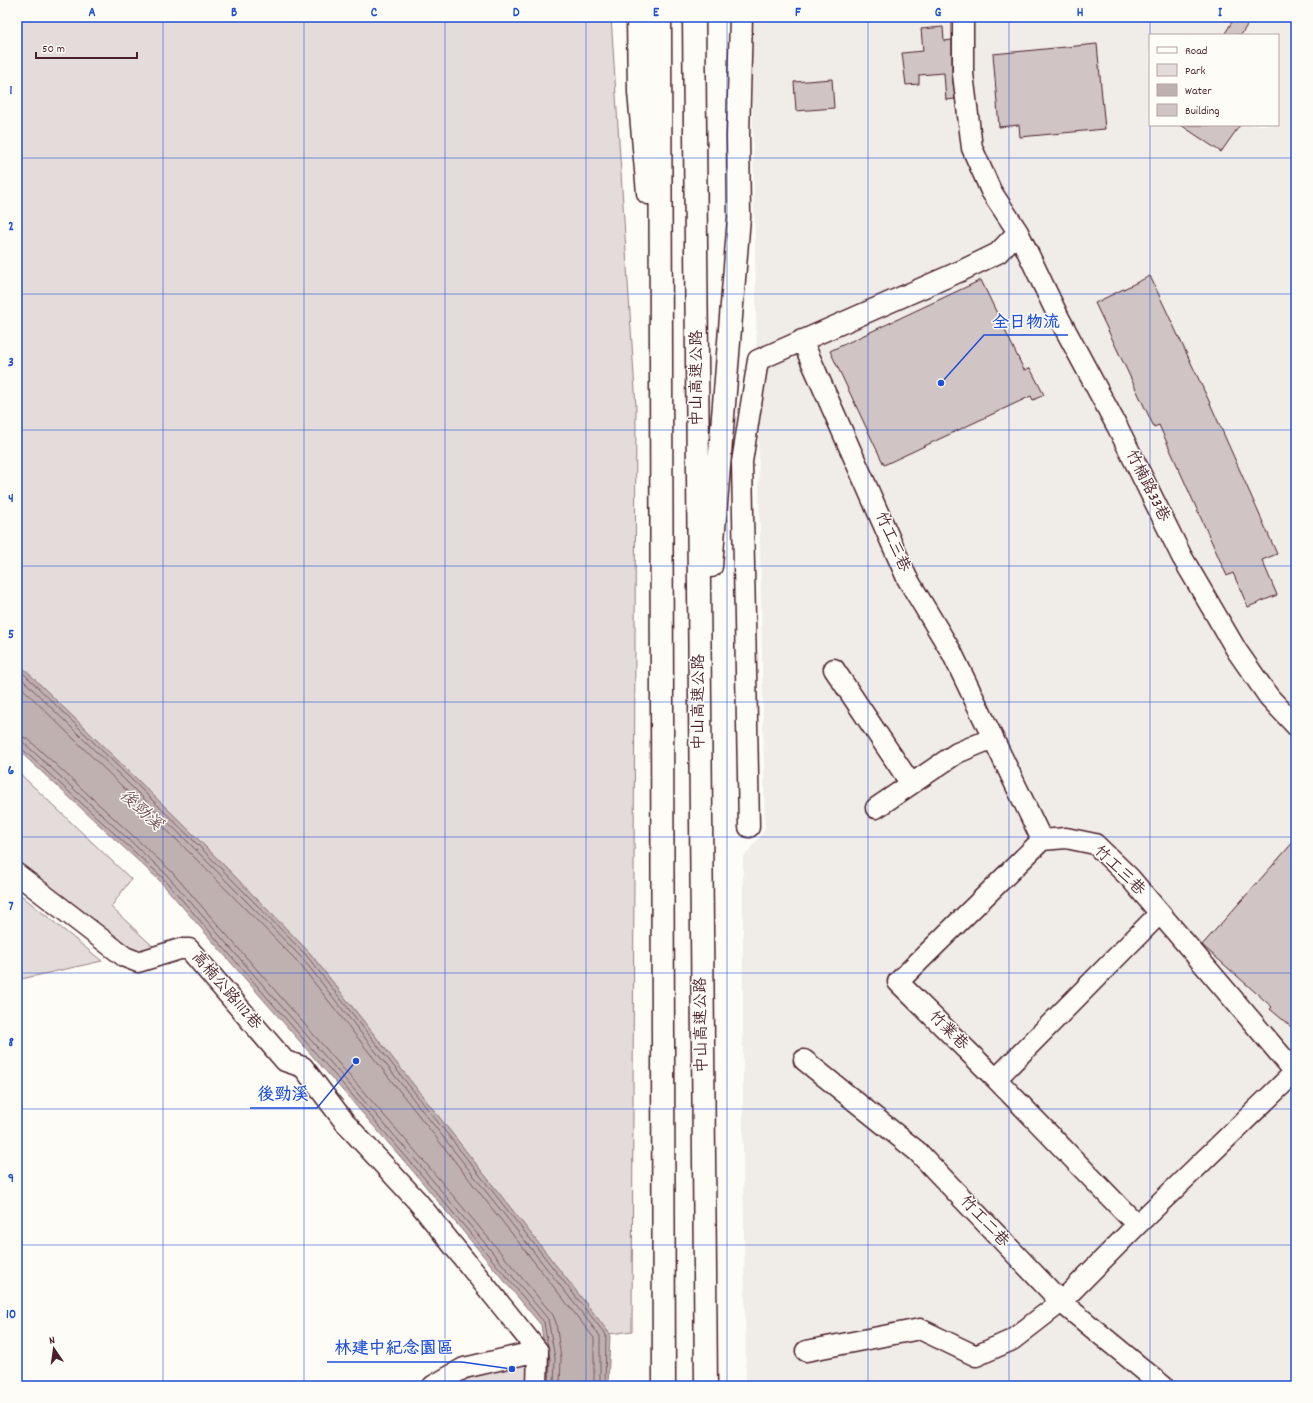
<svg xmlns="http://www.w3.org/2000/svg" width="1313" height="1403" font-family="Dekko,'LXGW WenKai TC',sans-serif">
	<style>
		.built { fill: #f0ece8; fill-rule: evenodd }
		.green { fill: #e3dcda; stroke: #967e82 }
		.water { fill: #c0b1b1; stroke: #91777b }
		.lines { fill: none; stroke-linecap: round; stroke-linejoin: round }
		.shore { stroke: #795961; stroke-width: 1 }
		.building { fill: #d0c5c4; stroke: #4a1f2b }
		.minor-casing { stroke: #4a1f2b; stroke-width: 23 }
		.highway-casing { stroke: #4a1f2b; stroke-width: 25 }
		.minor { stroke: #fdfcf7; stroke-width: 20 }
		.highway { stroke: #fdfcf7; stroke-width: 22 }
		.grid { fill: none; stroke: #1d4ed8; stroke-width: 1; stroke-opacity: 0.55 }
		.labels { text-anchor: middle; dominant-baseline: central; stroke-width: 3; stroke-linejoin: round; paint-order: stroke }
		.street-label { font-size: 16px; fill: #4a1f2b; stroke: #fdfcf7 }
		.water-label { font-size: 17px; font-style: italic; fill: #73525a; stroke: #fdfcf7 }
		.leader { fill: none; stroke: #1d4ed8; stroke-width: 1.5 }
		.callout-dot { fill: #1d4ed8; stroke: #fdfcf7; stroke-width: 1.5 }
		.callout-label { font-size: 17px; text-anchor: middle; font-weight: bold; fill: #1d4ed8; stroke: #fdfcf7; stroke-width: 3; stroke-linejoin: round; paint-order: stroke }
		.neatline { fill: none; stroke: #1d4ed8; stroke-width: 1.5 }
		.grid-label { font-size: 13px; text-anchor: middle; font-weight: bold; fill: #1d4ed8 }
	</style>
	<rect width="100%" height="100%" fill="#fdfcf7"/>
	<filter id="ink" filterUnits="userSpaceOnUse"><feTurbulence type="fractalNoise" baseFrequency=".025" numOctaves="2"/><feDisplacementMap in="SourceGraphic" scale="8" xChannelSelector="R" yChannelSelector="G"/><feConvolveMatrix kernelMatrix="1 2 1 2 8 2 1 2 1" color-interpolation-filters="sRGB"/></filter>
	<g filter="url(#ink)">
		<path class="built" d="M751,17H1296V1386H746L743,1150V858L765,830ZM1150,35H1278V125H1150Z"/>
		<path class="green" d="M17,17H611L636,407L632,1331L610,1334L309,952L197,838L17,662Z
			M17,771L131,879L111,907L159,952L131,957L17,868Z
			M17,892L102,961L17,980Z
			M531,1360V1386H447L455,1379Z"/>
		<path class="water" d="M17,662L197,838L309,952L610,1334L608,1386H545L546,1359L541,1325L412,1170L159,880L17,749Z"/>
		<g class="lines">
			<path class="shore" d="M17,667L194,841L306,955L606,1335L605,1386
				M17,674L190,844L302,958L600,1336V1386
				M17,683L186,849L298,962L594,1338V1386
				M17,735L28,739L170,870L423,1160L553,1315L556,1323L561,1358L560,1386
				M17,741L25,744L166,874L419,1164L548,1319L555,1358L554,1386
				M17,747L21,748L162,877L415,1167L544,1322L550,1359L549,1386"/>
		</g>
		<path class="building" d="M1235,17H1252L1241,35H1224Z
			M943,27L944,41L952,40V74L955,99L946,100L944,73L919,75V84L906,85L902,53L923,51L921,29Z
			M1097,44L1105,129L1020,137L1019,125L999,127L993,54Z
			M832,79L834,108L796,111L794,82Z
			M1181,125H1240L1221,152Z
			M1150,276L1209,401L1277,554L1262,560L1277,595L1248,607L1233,573L1227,576L1159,425L1154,427L1095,303Z
			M981,280L1024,370L1030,368L1044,395L1033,400L1031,396L884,465L830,351Z
			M1296,839V1031L1270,1009L1272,1007L1202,945Z"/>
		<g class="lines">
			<g class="minor-casing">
				<path id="minor" d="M1018,232L1059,318L1118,428L1182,557L1237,651L1269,697L1296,726
					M802,340L907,578L952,653L1042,840
					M834,669L911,784
					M876,808L957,753L993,738
					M749,827L742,462L758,360L963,270L998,253L1018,232L991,191L972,148L963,74V17
					M1042,840L898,982L996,1079L1137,1225
					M1042,840L1066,838L1095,844L1130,878L1296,1073
					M17,874L125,957L138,962L180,949H189L285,1061L303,1067L347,1125L418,1202L538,1351L537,1386
					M804,1060L918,1152L1061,1302L1163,1386
					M996,1079L1160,913
					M806,1351L920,1329L976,1356L1012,1340L1061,1302L1137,1225L1295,1072
					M433,1386L464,1368L538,1351"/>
			</g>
			<g class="highway-casing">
				<path id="highway" d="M638,17L639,92L648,193
					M660,17L664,1386
					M694,17L706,1386
					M711,566L739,217L738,136L741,17"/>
			</g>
			<use href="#minor" class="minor"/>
			<use href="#highway" class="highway"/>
		</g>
	</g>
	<path class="grid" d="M163,17V1386M304,17V1386M445,17V1386M586,17V1386M727,17V1386M868,17V1386M1009,17V1386M1150,17V35M1150,35V125M1150,125V1386M17,158H1296M17,294H1296M17,430H1296M17,566H1296M17,702H1296M17,837H1296M17,973H1296M17,1109H1296M17,1245H1296"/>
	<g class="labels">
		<g class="street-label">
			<text transform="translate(697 378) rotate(-90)">中山高速公路</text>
			<text transform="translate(1147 486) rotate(63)">竹楠路33巷</text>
			<text transform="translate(892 542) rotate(66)">竹工三巷</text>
			<text transform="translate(699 702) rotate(-90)">中山高速公路</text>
			<text transform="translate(1119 871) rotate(44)">竹工三巷</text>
			<text transform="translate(226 991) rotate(49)">高楠公路1112巷</text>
			<text transform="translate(702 1025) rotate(-91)">中山高速公路</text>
			<text transform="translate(948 1031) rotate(45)">竹業巷</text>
			<text transform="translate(984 1222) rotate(47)">竹工二巷</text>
		</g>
		<g class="water-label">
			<text transform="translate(140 811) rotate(43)">後勁溪</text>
		</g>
	</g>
	<path class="leader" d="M941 383L984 335H1068M356 1061L317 1108H250M512 1369L462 1362H327"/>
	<g class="callout-dot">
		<circle cx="941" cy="383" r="4"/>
		<circle cx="356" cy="1061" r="4"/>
		<circle cx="512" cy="1369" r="4"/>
	</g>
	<g class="callout-label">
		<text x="1026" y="327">全日物流</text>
		<text x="283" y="1099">後勁溪</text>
		<text x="394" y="1353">林建中紀念園區</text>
	</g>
	<rect width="1313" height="1403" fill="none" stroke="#fdfcf7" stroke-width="44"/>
	<rect x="1149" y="34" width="130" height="92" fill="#fdfcf7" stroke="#b5a4a5"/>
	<rect x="1157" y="47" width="20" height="6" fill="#fdfcf7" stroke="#b5a4a5"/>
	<text x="1185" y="54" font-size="12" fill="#4a1f2b">Road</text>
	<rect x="1157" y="64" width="20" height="12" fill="#e3dcda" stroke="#b5a4a5"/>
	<text x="1185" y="74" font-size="12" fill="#4a1f2b">Park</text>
	<rect x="1157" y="84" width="20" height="12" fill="#c0b1b1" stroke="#b5a4a5"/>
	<text x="1185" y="94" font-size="12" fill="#4a1f2b">Water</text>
	<rect x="1157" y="104" width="20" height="12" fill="#d0c5c4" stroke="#b5a4a5"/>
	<text x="1185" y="114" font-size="12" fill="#4a1f2b">Building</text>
	<g transform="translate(54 1349) rotate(347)" stroke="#fdfcf7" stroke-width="3" paint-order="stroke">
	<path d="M0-3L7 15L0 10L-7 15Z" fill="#4a1f2b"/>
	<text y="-6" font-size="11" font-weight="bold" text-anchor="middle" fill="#4a1f2b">N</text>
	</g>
	<path d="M36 52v6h101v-6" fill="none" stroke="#4a1f2b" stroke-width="2"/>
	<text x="42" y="52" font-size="12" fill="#4a1f2b" stroke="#fdfcf7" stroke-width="3" paint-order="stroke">50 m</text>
	<rect x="22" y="22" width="1269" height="1359" class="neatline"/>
	<g class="grid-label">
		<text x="92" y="16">A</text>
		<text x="234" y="16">B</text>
		<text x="374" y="16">C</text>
		<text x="516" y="16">D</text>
		<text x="656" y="16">E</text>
		<text x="798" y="16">F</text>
		<text x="938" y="16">G</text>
		<text x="1080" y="16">H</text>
		<text x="1220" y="16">I</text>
		<text x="11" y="94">1</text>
		<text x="11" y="230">2</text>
		<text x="11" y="366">3</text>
		<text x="11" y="502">4</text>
		<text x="11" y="638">5</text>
		<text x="11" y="774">6</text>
		<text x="11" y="910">7</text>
		<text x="11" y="1046">8</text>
		<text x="11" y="1182">9</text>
		<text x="11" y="1318">10</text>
	</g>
</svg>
